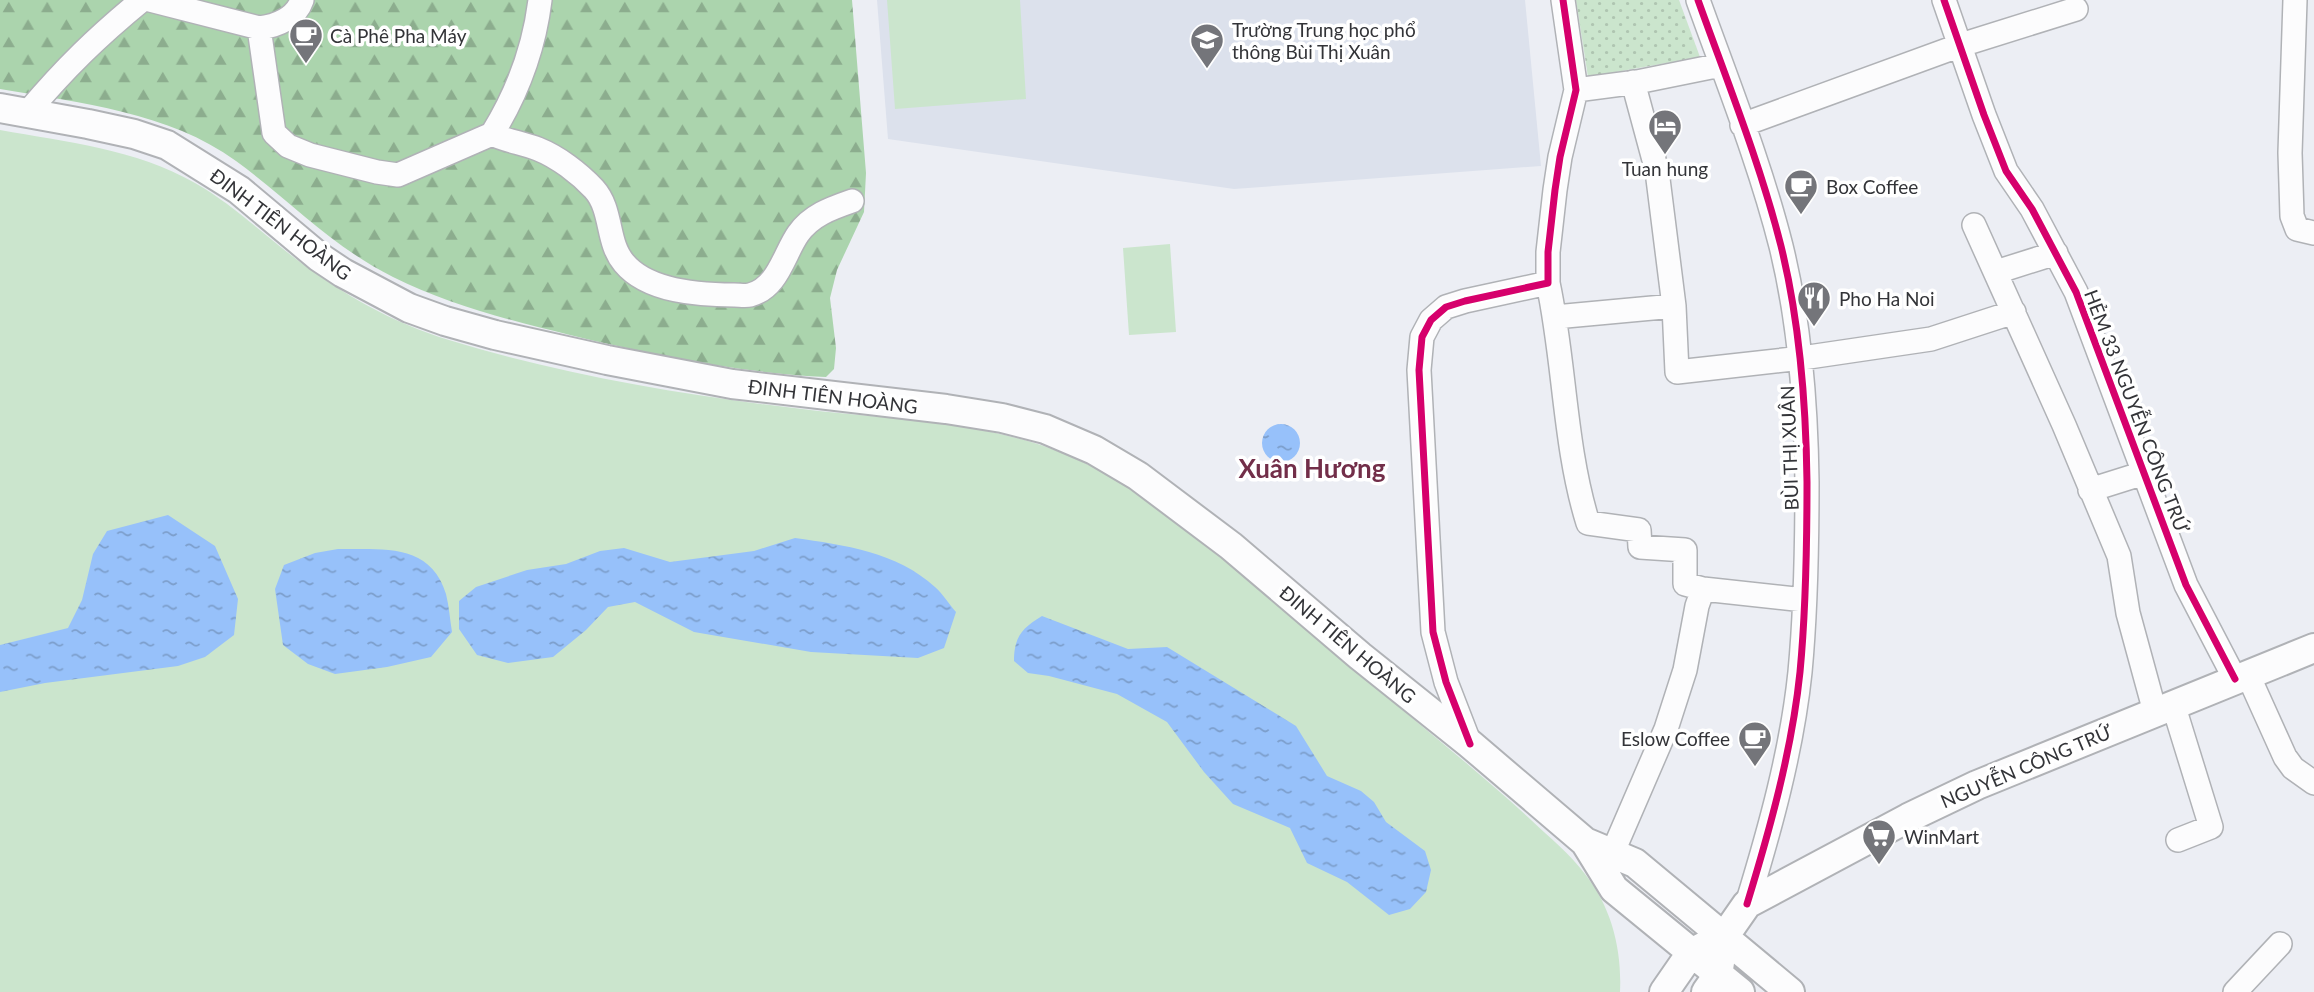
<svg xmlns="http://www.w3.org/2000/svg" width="2314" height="992" font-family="Lato,sans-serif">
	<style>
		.built { fill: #dce1ec }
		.grass { fill: #cbe5cd }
		.forest { fill: url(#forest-firs) }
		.park { fill: url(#park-dots) }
		.water { fill: url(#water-ripples) }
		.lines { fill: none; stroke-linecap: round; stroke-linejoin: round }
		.minor-casing { stroke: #b0b2b6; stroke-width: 26 }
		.major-casing { stroke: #b0b2b6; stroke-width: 32 }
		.minor { stroke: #fcfcfd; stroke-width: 23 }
		.major { stroke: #fcfcfd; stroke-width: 28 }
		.cycleway-casing { stroke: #fff; stroke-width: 11 }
		.cycleway { stroke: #d6006c; stroke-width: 7 }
		.labels { text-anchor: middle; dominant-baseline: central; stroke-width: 7; stroke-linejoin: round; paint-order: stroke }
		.poi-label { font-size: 19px; fill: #333438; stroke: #fff; text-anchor: start }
		.street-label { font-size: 19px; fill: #333438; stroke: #fff }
		.district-label { font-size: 26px; font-weight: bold; fill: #722e49; stroke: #fff }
	</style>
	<defs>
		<pattern id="forest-firs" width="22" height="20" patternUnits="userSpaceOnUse" patternTransform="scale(1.75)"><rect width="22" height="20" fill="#abd4ad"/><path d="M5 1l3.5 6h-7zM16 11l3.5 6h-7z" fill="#8cad8e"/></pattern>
		<pattern id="park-dots" width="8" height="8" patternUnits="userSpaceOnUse" patternTransform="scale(1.75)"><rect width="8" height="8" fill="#cbe5cd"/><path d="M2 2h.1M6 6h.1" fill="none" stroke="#afc5b1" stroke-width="1.8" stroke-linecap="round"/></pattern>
		<pattern id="water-ripples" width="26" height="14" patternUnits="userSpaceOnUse" patternTransform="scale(1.75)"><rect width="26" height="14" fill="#97c1fa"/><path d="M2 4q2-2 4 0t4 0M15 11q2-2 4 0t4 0" fill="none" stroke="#7c9ecb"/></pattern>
	</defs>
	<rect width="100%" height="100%" fill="#eceef4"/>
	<path class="built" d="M877,0H1525L1541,166L1234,189L888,139Z"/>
	<path class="grass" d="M887,0H1020L1026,99L895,109Z
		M0,130C66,142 136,149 195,183C232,204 263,234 296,259C342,294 393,323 449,340C566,376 689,396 810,410C890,419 973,421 1049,448C1128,476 1194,534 1257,587C1307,629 1356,670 1405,712C1447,747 1490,782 1530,819C1549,837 1570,854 1585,874C1612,908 1622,950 1620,992H0Z
		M1170,244L1176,332L1129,335L1123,248Z"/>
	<path class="forest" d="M0,0H852L866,173L864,212L837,270L830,298L836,348L834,369L826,377C740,373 653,355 570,335C509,320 449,305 393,277C331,246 291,201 236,161C169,112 80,103 0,89Z"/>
	<path class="park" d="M1576,0H1679L1700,57L1588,77Z"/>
	<path class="water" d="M1262 443a19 19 0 1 1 38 0a19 19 0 1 1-38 0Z
		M168,515L215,546L238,599L234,635L205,657L178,666L45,683L0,692V645L68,628L82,600L93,554L107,531Z
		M795,538C844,545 897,552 935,587C943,594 949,604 956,612L944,648L918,658L811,652L694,632L635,602L608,607L586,630L553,657L508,663L477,655L459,629V601L476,587L527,570L566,564L600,551L624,548L670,562L754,551Z
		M338,549C382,550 430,542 446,594C449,606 450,620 452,632L431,657L387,667L335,674L308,664L283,645L275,589L284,565L315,553Z
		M1042,616L1128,649L1167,647L1296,726L1327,776L1361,791L1374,802L1386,822L1425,851L1431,870L1426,892L1410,909L1389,915L1347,882L1307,863L1290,828L1233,804L1204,772L1167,722L1117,694L1049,676L1028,673L1014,661C1014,637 1022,628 1042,616Z"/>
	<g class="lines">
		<g class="minor-casing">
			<path id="minor" d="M150,0L259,28C277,26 296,18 302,0
				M540,0C534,49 518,92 492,134C506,141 523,143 538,149C558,157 579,173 594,189C613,210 606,242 624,263C648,292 700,295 734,295C739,295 746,296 750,295C778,288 784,254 798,234C811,215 832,208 852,201
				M1698,0C1727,81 1760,163 1781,246C1800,323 1806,402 1807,482C1807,545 1806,609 1800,672C1792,750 1770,829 1747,904
				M1944,0L1984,115L2006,171L2032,209L2076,292L2186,585L2235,679
				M2295,0L2290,153L2292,216L2297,229L2314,233
				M259,28L274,133L288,146L310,155L377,172L398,175L492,134
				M1633,82L1657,171L1674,306L1677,372L1802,358L1931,339L2014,312
				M1576,90L1637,82L1721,65
				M28,112C65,68 98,36 142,0
				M1742,125L1961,45L2076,9
				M1974,225L2064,425L2119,556L2128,613L2155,712
				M1996,272L2056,253
				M1548,283C1565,362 1564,446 1588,523L1639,530L1640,547L1685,550V584L1703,589L1804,600
				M1555,317L1674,306
				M2090,490L2144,473
				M2248,675L2285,757L2293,768L2314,783
				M2173,704L2211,827L2178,840
				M1470,744L1446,682L1433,632L1419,370L1422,337L1431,320L1446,307L1465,301L1548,283V252L1555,190L1560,157L1576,90L1563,0
				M1612,854L1666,729L1685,670L1697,606L1703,589
				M2235,992L2280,944"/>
		</g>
		<g class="major-casing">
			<path id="major" d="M0,108L88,124L134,134L167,145L239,190L319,257L343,273L409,308L445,321L495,335L607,360L732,384L946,409L1002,418L1045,429L1094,450L1138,476L1231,546L1360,656L1470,744L1585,842L1614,889L1740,992
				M1585,842L1635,863L1790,992
				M1664,992L1691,953L1708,944
				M1706,992L1718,975L1724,937L1747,904L1908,818L1977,785L2314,648"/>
		</g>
		<use href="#minor" class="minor"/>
		<use href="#major" class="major"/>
		<g class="cycleway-casing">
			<path id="cycleway" d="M1698,0C1727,81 1760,163 1781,246C1800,323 1806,402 1807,482C1807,545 1806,609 1800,672C1792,750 1770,829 1747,904
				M1944,0L1984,115L2006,171L2032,209L2076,292L2186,585L2235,679
				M1470,744L1446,682L1433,632L1419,370L1422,337L1431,320L1446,307L1465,301L1548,283V252L1555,190L1560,157L1576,90L1563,0"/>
		</g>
		<use href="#cycleway" class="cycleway"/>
	</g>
	<defs>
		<g id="cafe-pin" transform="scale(1.75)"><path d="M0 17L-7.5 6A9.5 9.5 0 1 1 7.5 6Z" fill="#74757a" stroke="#fff"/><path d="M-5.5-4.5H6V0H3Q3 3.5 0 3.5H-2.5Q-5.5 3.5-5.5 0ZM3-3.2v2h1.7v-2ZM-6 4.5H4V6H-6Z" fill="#fff"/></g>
		<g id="school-pin" transform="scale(1.75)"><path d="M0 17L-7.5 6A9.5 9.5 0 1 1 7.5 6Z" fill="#74757a" stroke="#fff"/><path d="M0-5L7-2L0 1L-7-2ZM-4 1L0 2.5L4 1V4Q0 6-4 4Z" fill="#fff"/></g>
		<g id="hotel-pin" transform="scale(1.75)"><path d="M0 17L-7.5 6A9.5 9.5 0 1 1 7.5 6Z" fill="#74757a" stroke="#fff"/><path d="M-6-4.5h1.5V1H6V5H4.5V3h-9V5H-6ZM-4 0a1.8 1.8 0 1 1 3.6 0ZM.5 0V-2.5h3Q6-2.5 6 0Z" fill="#fff"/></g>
		<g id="restaurant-pin" transform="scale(1.75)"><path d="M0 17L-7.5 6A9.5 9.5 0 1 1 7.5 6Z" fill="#74757a" stroke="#fff"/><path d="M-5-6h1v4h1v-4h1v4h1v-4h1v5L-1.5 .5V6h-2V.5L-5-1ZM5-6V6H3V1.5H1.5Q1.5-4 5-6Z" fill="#fff"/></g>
		<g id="supermarket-pin" transform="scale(1.75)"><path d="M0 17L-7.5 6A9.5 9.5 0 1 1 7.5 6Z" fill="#74757a" stroke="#fff"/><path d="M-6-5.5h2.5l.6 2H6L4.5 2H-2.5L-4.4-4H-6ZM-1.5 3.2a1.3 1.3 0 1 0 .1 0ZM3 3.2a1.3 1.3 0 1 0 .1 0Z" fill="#fff"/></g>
	</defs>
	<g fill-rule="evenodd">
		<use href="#cafe-pin" x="306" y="35"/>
		<use href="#school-pin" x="1207" y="40"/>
		<use href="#hotel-pin" x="1665" y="126"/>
		<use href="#cafe-pin" x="1801" y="186"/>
		<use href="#restaurant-pin" x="1814" y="298"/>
		<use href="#cafe-pin" x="1755" y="738"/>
		<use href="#supermarket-pin" x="1879" y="836"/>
	</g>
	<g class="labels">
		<g class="poi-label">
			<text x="1232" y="29">Trường Trung học phổ<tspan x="1232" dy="22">thông Bùi Thị Xuân</tspan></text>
			<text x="330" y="35">Cà Phê Pha Máy</text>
			<text x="1665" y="168" text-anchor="middle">Tuan hung</text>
			<text x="1826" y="186">Box Coffee</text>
			<text x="1839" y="298">Pho Ha Noi</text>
			<text x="1730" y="738" text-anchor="end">Eslow Coffee</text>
			<text x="1904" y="836">WinMart</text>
		</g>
		<g class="street-label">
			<text transform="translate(281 224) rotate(37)">ĐINH TIÊN HOÀNG</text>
			<text transform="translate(833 396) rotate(7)">ĐINH TIÊN HOÀNG</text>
			<text transform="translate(2137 411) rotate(69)">HẺM 33 NGUYỄN CÔNG TRỨ</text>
			<text transform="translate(1789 448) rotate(-92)">BÙI THỊ XUÂN</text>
			<text transform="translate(1348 644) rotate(40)">ĐINH TIÊN HOÀNG</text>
			<text transform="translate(2026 766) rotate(-23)">NGUYỄN CÔNG TRỨ</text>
		</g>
		<g class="district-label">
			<text x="1312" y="468">Xuân Hương</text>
		</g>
	</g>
</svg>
